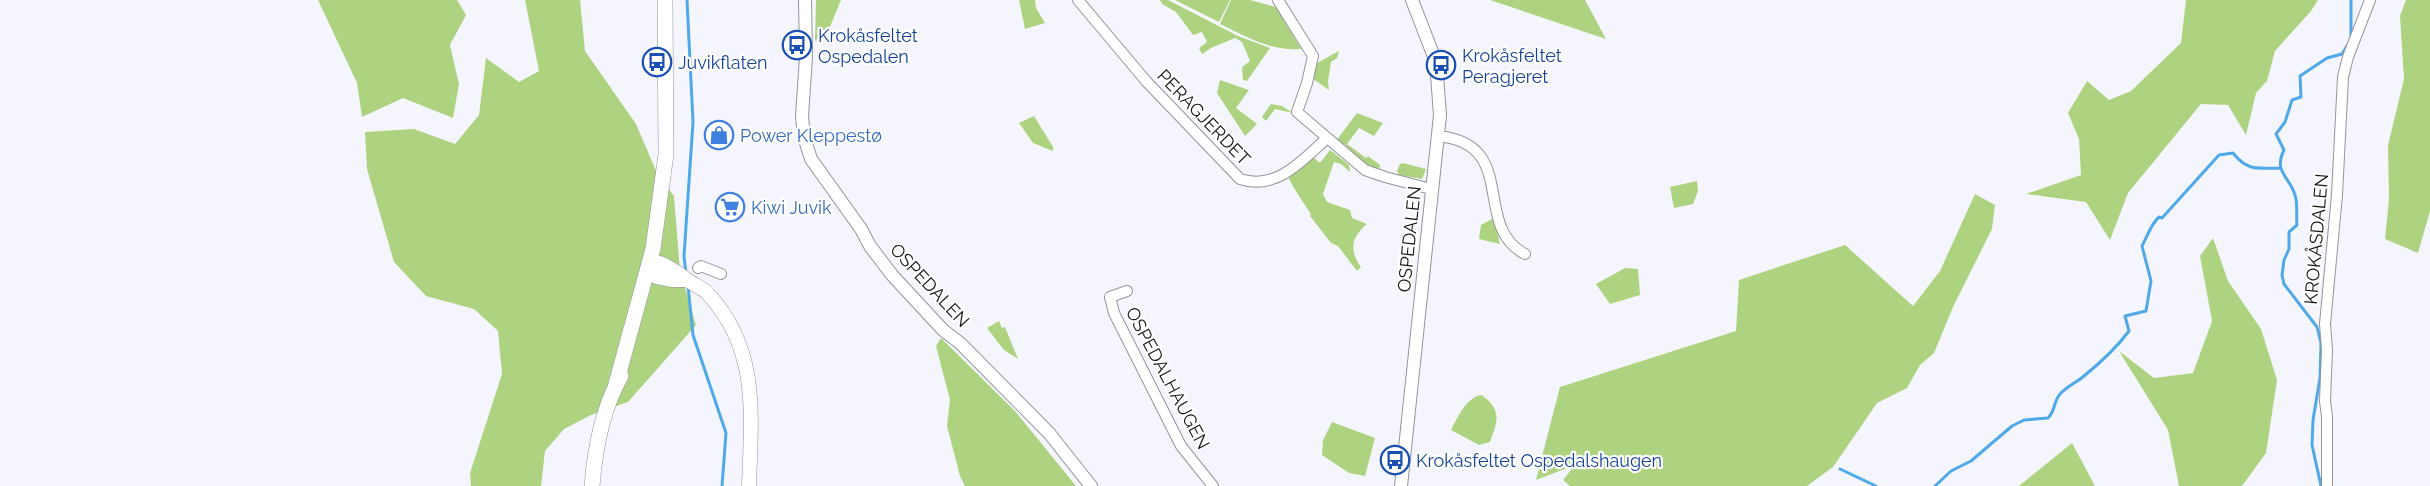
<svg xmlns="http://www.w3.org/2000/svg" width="2430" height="486" font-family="Raleway,sans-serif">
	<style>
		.green { fill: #aed380 }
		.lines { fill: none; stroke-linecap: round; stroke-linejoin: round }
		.stream { stroke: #4fa9e8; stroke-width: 3 }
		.minor-casing { stroke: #94949a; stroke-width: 12 }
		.tertiary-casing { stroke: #94949a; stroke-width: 14 }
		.secondary-casing { stroke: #94949a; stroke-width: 15 }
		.primary-casing { stroke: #94949a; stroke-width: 16 }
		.minor { stroke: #fff; stroke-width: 10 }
		.tertiary { stroke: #fff; stroke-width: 12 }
		.secondary { stroke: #fff; stroke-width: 14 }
		.primary { stroke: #fff; stroke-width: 15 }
		.labels { text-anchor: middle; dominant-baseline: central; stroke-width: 4.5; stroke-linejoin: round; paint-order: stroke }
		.transit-label { font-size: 18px; fill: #164399; stroke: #fff; text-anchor: start }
		.street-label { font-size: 18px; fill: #151618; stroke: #fff }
		.shop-label { font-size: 18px; fill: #366cbe; stroke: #fff; text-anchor: start }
	</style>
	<rect width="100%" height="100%" fill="#f5f6fd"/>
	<path class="green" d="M318,0H457L466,15L450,45L459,84L453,118L403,98L362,117L357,83Z
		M525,0H580L585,51L636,124L657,173L674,196L680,271L696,325L628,402L591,415L564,429L545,451L541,486H471L470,473L502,374L498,331L474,309L426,296L394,262L367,169L365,132L414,129L455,144L479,115L486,58L519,82L539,71Z
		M816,0H841L829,29L815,41Z
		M1019,0H1035L1036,8L1045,23L1025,29Z
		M1160,0H1168L1238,36L1270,48L1247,81L1243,80L1242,67L1250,61L1242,42L1235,38L1211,48L1202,54L1199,48L1207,42L1202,32L1193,35L1176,12L1162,4Z
		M1175,0H1230L1219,22Z
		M1231,0H1250L1276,7L1301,49C1272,52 1245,36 1220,24Z
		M1490,0H1585L1606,39Z
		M2186,0H2318L2311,11L2275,51L2267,81L2256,93L2246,135L2228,105L2201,104L2128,193L2110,240L2086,202L2026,194L2081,175L2079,139L2068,113L2087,81L2109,100L2131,91L2181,43Z
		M2406,0H2430V211L2418,253L2385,239L2389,199L2388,145L2404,79L2400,16Z
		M1339,51L1337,58L1331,62L1328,81L1329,90L1313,79L1317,63Z
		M1220,80L1249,90L1236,108L1257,124L1245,136L1217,93Z
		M1271,104L1282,106L1293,113L1275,109L1266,121L1262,117Z
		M1357,113L1383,123L1374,136L1359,128L1347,144L1366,158L1368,156L1380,165L1379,170L1364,164L1344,144L1342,146L1336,141Z
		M1034,116L1053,147V151L1033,143L1019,123Z
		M1330,150L1349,165L1350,172L1341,164L1334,162L1323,194L1327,202L1350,210L1352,218L1367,224C1351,237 1349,251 1361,267L1357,271L1338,246L1331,243L1310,216L1311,214C1307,208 1290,183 1289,178L1313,157L1320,163Z
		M1403,163L1426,169L1422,179L1399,175L1397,171L1400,164Z
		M1697,181L1698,191L1693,204L1674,208L1670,187Z
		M1975,194L1995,205L1992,229L1953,307L1934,353L1920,365L1907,388L1877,403L1833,467L1807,486H1570L1563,480L1575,465L1536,480L1560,387L1736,331L1739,280L1845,245L1913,306L1940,271Z
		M1494,218L1500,244L1479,239L1481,225Z
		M2213,238L2228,281L2261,329L2277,380L2266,453L2242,486H2179L2168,430L2119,351L2154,378L2193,373L2212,321L2200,256Z
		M1625,268L1638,269L1640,295L1610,304L1596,284Z
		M999,321L1002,328L1005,327L1018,359L1004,350L987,328Z
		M941,338L1015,411L1076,486H965L960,476L947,426L950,400L936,346Z
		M1482,395C1502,411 1498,420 1490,442L1479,445L1451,430C1458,417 1466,397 1482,395Z
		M1332,422L1375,438L1365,476L1349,473L1322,455L1323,440Z
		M2072,443L2095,486H2019Z"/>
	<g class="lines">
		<path class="stream" d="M2351,37V0
			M686,274L684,256L693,122L687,0
			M688,286L693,335L726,433L722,486
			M1840,469L1876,486
			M1935,486L1951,471L1971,461L2012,426L2024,420L2048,418C2056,410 2053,401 2061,393C2068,386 2077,382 2084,376C2100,363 2117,347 2129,331L2125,316L2146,311L2151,281L2142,246C2147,237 2151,224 2159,217L2162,218L2219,155L2233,153C2248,172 2258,168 2281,168
			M2321,486L2312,445L2313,420L2320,378L2321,343L2317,327L2284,284L2282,275L2284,260L2289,249V232L2297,225C2296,216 2298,203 2295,195C2290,177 2273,172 2284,150L2276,134L2285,122L2292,100L2301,97L2300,76L2327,58L2342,54L2347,46"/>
		<g class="minor-casing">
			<path id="minor" d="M1078,0L1146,81L1240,179C1276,191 1302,161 1326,139
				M1278,0L1313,56L1307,83L1297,112L1365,170L1385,177L1431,189
				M1438,136C1520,144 1471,226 1525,254
				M698,268L701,266L721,274
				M1127,291L1110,297L1114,313L1181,446L1213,486
				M2327,486V416L2325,401L2327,350L2325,324L2337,195L2343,77L2348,57L2370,0"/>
		</g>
		<g class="tertiary-casing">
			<path id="tertiary" d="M805,0L806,57L802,116L804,137L811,159L861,229L870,246L892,275L943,330L960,343L1049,433L1091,486
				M1401,486L1440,115L1436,62L1412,0"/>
		</g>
		<g class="secondary-casing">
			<path id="secondary" d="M687,280H671L656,277L648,267L660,263C670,267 677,272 686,279C693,285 703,287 709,295C760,351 751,417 749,486"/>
		</g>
		<g class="primary-casing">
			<path id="primary" d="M616,384L653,249L666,154L665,0
				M592,486C595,449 602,409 621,376"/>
		</g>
		<use href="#minor" class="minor"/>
		<use href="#tertiary" class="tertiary"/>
		<use href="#secondary" class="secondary"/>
		<use href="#primary" class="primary"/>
	</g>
	<defs>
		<g id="bus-ring" transform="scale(1.5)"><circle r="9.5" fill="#fff" stroke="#1a4fb4" stroke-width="1.5"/><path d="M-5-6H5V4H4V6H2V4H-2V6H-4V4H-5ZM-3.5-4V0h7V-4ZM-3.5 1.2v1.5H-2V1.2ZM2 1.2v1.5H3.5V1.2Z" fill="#1a4fb4"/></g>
		<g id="shop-ring" transform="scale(1.5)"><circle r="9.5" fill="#fff" stroke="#3f7fe0" stroke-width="1.5"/><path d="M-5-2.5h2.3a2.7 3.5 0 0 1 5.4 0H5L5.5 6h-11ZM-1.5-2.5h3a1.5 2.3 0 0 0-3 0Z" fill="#3f7fe0"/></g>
		<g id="supermarket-ring" transform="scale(1.5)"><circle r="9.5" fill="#fff" stroke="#3f7fe0" stroke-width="1.5"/><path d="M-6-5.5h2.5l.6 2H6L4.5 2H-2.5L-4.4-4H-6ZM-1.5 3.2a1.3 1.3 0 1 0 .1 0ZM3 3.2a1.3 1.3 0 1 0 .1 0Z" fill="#3f7fe0"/></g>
	</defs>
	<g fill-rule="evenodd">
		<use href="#bus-ring" x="797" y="45"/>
		<use href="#bus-ring" x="657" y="62"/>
		<use href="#bus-ring" x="1441" y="65"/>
		<use href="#shop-ring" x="719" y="135"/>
		<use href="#supermarket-ring" x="730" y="207"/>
		<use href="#bus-ring" x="1395" y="460"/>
	</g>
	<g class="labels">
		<g class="transit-label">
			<text x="818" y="35">Krokåsfeltet<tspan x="818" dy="21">Ospedalen</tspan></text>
			<text x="1462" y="55">Krokåsfeltet<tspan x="1462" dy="21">Peragjeret</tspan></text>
			<text x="678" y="62">Juvikflaten</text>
			<text x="1416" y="460">Krokåsfeltet Ospedalshaugen</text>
		</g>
		<g class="street-label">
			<text transform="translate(1204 117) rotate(46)">PERAGJERDET</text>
			<text transform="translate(1409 239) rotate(-84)">OSPEDALEN</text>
			<text transform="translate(2316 239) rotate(-85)">KROKÅSDALEN</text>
			<text transform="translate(930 285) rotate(47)">OSPEDALEN</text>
			<text transform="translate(1168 378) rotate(62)">OSPEDALHAUGEN</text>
		</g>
		<g class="shop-label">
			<text x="740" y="135">Power Kleppestø</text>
			<text x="751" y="207">Kiwi Juvik</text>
		</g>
	</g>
</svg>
